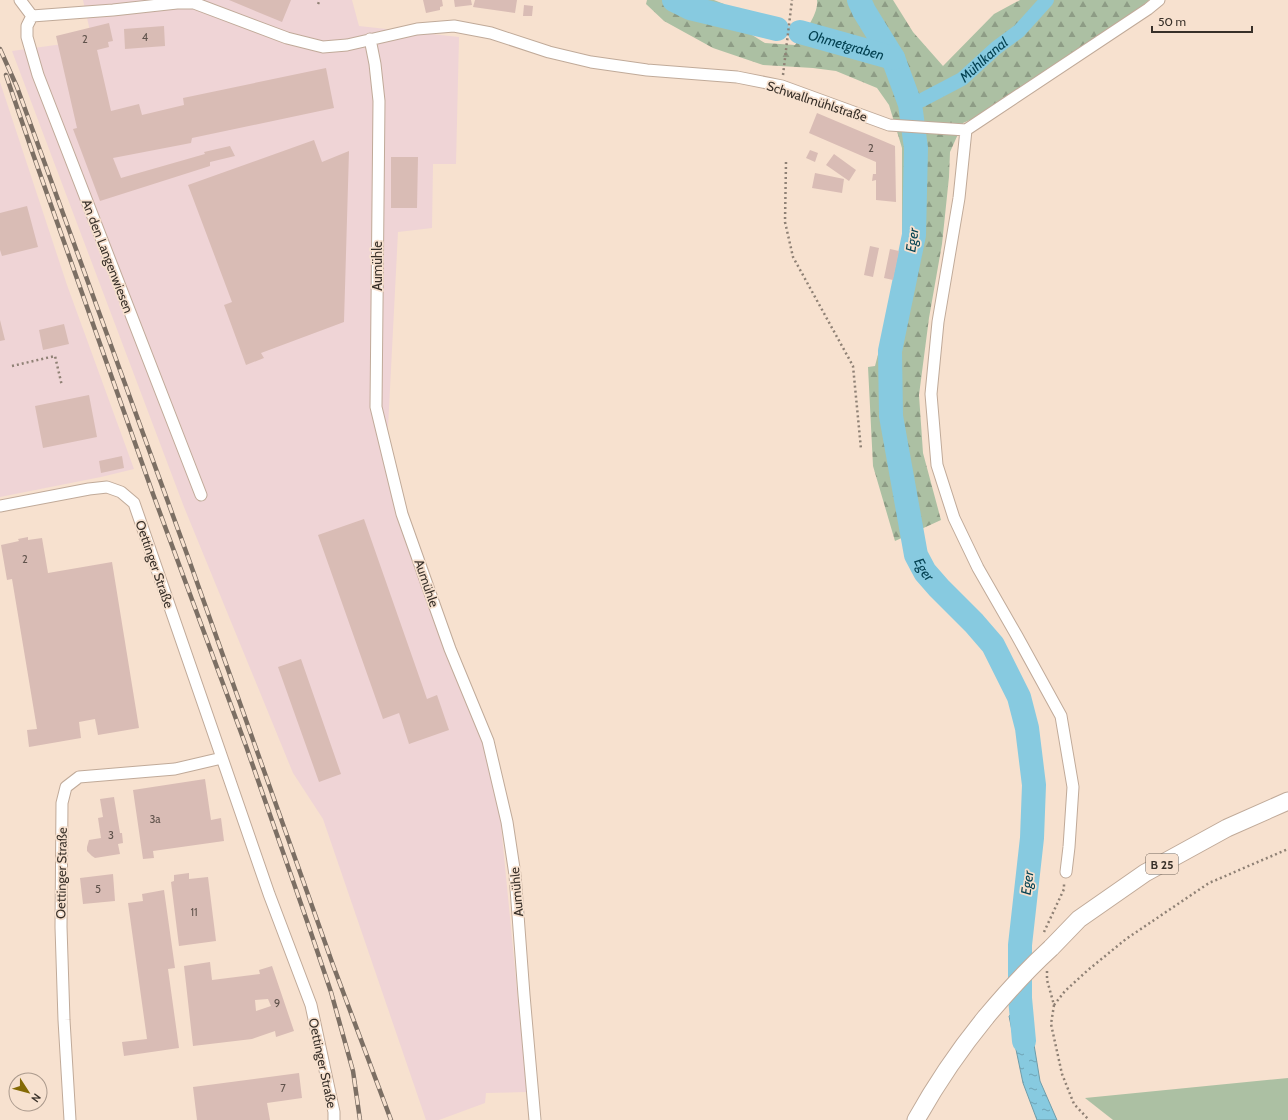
<svg xmlns="http://www.w3.org/2000/svg" width="1288" height="1120" font-family="Cabin,sans-serif">
	<style>
		.commercial { fill: #efd4d6 }
		.grass { fill: #acc0a3 }
		.forest { fill: url(#forest-firs) }
		.water { fill: url(#water-ripples); stroke: #6f9ca9 }
		.lines { fill: none; stroke-linecap: round; stroke-linejoin: round }
		.canal { stroke: #87cae0; stroke-width: 14 }
		.river { stroke: #87cae0; stroke-width: 24 }
		.building { fill: #d9bcb5; fill-rule: evenodd }
		.street-casing { stroke: #c0aa99; stroke-width: 13 }
		.primary-casing { stroke: #c0aa99; stroke-width: 19 }
		.path { stroke: #8f8175; stroke-width: 2.5; stroke-dasharray: 2 3; stroke-linecap: butt }
		.street { stroke: #fff; stroke-width: 11 }
		.primary { stroke: #fff; stroke-width: 17 }
		.rail-casing { stroke: #7c6f64; stroke-width: 4.5 }
		.rail { stroke: #f7e1cf; stroke-width: 3; stroke-dasharray: 9; stroke-linecap: butt }
		.primary-bridge-casing { stroke: #c0aa99; stroke-width: 19; stroke-linecap: butt }
		.primary-bridge { stroke: #fff; stroke-width: 17 }
		.labels { text-anchor: middle; dominant-baseline: central; stroke-width: 3.5; stroke-linejoin: round; paint-order: stroke }
		.number-label { font-size: 11px; fill: #60534c }
		.shield { fill: #f7e1cf; stroke: #71655b; stroke-width: 1 }
		.shield-label { font-size: 12px; font-weight: bold; fill: #383029 }
		.street-label { font-size: 13px; fill: #383029; stroke: #f7e1cf }
		.water-label { font-size: 14px; font-style: italic; fill: #044252; stroke: #f7e1cf }
	</style>
	<defs>
		<pattern id="forest-firs" width="22" height="20" patternUnits="userSpaceOnUse"><rect width="22" height="20" fill="#acc0a3"/><path d="M5 1l3.5 6h-7zM16 11l3.5 6h-7z" fill="#8d9c85"/></pattern>
		<pattern id="water-ripples" width="26" height="14" patternUnits="userSpaceOnUse"><rect width="26" height="14" fill="#87cae0"/><path d="M2 4q2-2 4 0t4 0M15 11q2-2 4 0t4 0" fill="none" stroke="#6fa4b6"/></pattern>
	</defs>
	<rect width="100%" height="100%" fill="#f7e1cf"/>
	<path class="commercial" d="M83,0H352L359,26L459,37L456,164H433L432,228L398,232L386,467L497,784L527,1092L486,1093L485,1103L439,1120H426L323,819L293,773L184,507L12,51L92,40Z
		M0,82L67,285L134,469L101,477L0,497Z"/>
	<path class="grass" d="M1288,1078V1120H1113L1085,1098Z"/>
	<path class="forest" d="M647,0H714L724,4L749,33L765,43L795,45C803,34 819,14 817,0H893L913,32L943,66L994,14L1020,0H1149L1131,16L991,111L963,123L950,152L949,177L942,244L929,318L919,395L923,453L941,520L895,541L873,466L868,367L875,366L902,262V148L889,105L877,88L836,71L813,68L763,65L713,48L664,21L646,4Z"/>
	<path class="water" d="M1027,1002L1040,1081L1057,1120H1037L1023,1083L1009,1016Z"/>
	<g class="lines">
		<path class="canal" id="s1" d="M910,104L922,100L962,79L996,48L1019,31L1047,0"/>
		<g class="river">
			<path d="M674,0L690,8L777,29"/>
			<path id="s2" d="M859,0L864,11L893,58L910,104L916,148L914,235L890,351L891,416L916,555L925,572L939,588L974,623L993,645L1019,697L1027,728L1034,785L1032,838L1020,945V998L1024,1041"/>
			<path id="s3" d="M800,32L893,58"/>
		</g>
	</g>
	<path class="building" d="M229,0H291L282,22Z
		M423,0H442L443,6L440,7V10L426,13Z
		M454,0H471L472,5L455,7Z
		M475,0H517L515,13L473,7Z
		M524,5L533,6L532,16H523Z
		M109,23L113,41L108,42L109,47L97,50L111,111L139,104L142,115L184,105L183,98L326,68L334,108L192,138L191,143L113,158L121,178L205,154L204,152L230,146L235,156L210,162V166L100,201L73,129L77,128L56,36Z
		M164,26L165,46L125,49L124,29Z
		M817,113L895,146L896,202L876,200V180L872,181L873,174H876V162L809,133Z
		M314,140L322,162L349,151L344,322L261,353L264,358L246,365L224,305L232,302L188,185Z
		M810,150L818,153L815,162L806,158Z
		M834,154L856,170L849,181L826,165Z
		M391,157H418L417,208H391Z
		M815,173L844,179L842,193L812,188Z
		M27,206L38,247L2,256L0,250V213Z
		M870,246L879,248L873,277L864,275Z
		M890,249L899,251L893,280L884,278Z
		M0,320L5,340L0,341Z
		M64,324L69,344L43,350L39,330Z
		M89,395L97,437L43,448L35,406Z
		M122,456L124,468L101,473L99,461Z
		M364,519L427,699L437,695L449,730L409,744L399,713L383,719L318,535Z
		M28,537V540L42,538L48,573L112,562L139,728L98,735L95,719L79,722L81,738L29,747L27,730L37,729L12,579L7,580L1,545L19,541L18,539Z
		M301,659L341,774L319,782L278,667Z
		M205,779L211,820L221,818L224,841L153,851L154,858L143,859L133,790Z
		M114,797L120,833H122L123,843L118,844L120,854L95,858L92,856L87,851V847L89,840L101,838L98,818L103,817L100,799Z
		M189,873V879L208,877L216,941L179,946L171,882L174,881V875Z
		M113,874L115,901L83,904L80,878Z
		M164,890L175,968L168,969L179,1048L124,1056L122,1042L147,1039L128,903L143,901L142,894Z
		M210,962L212,980L260,974L259,970L272,966L294,1031L276,1037L275,1031L252,1039L193,1046L184,966ZM268,999L271,1006L256,1011L255,1000Z
		M299,1073L302,1098L267,1103L270,1120H197L193,1087Z"/>
	<g class="lines">
		<g class="street-casing">
			<path id="street" d="M20,0L32,16L113,10L177,3H194L287,38L323,47L347,45L417,29L454,26L491,33L549,52L591,62L647,70L737,77L782,86L889,125L966,130L1148,9L1159,0
				M32,16L27,26V37L38,75L201,495
				M370,39L375,64L379,101L376,407L402,514L450,649L488,741L507,822L515,875L524,995L535,1120
				M966,130L959,198L938,322L931,394L937,465L954,518L978,568L1017,636L1061,716L1073,787L1069,847L1066,872
				M0,506L89,489L107,487L121,492L134,503L269,894L311,1005L334,1112V1120
				M70,1120L64,1020L61,927L62,803L66,787L79,777L175,769L222,758"/>
		</g>
		<g class="primary-casing">
			<path id="primary" d="M1051,948L1079,919L1145,873L1227,828L1288,801
				M916,1120C936,1084 959,1050 986,1017"/>
		</g>
		<path class="path" d="M318,4L320,0
			M783,75L792,0
			M786,162L785,222L793,257L853,366L861,449
			M12,366L55,356L62,386
			M1044,932L1064,889V882
			M1047,971V980L1054,1005L1051,1024L1062,1074L1074,1104L1089,1120
			M1054,1005L1065,991L1088,970L1126,939L1209,883L1288,849"/>
		<use href="#street" class="street"/>
		<use href="#primary" class="primary"/>
		<g class="rail-casing">
			<path id="rail" d="M0,49L17,87L188,557L333,965L391,1120
				M6,75L33,154L153,494L246,746L307,921L331,992L353,1071L360,1120"/>
		</g>
		<use href="#rail" class="rail"/>
		<g class="primary-bridge-casing">
			<path id="primary-bridge" d="M986,1017C1006,993 1027,970 1051,948"/>
		</g>
		<use href="#primary-bridge" class="primary-bridge"/>
	</g>
	<g class="labels">
		<g class="number-label">
			<text x="145" y="37">4</text>
			<text x="85" y="39">2</text>
			<text x="871" y="148">2</text>
			<text x="25" y="559">2</text>
			<text x="155" y="819">3a</text>
			<text x="111" y="835">3</text>
			<text x="98" y="889">5</text>
			<text x="194" y="912">11</text>
			<text x="277" y="1003">9</text>
			<text x="283" y="1088">7</text>
		</g>
		<rect class="shield" x="1146" y="854" width="32" height="20" rx="3"/>
		<g class="shield-label">
			<text x="1162" y="864">B 25</text>
		</g>
		<g class="street-label">
			<text transform="translate(817 101) rotate(18)">Schwallmühlstraße</text>
			<text transform="translate(108 256) rotate(69)">An den Langenwiesen</text>
			<text transform="translate(377 266) rotate(-90)">Aumühle</text>
			<text transform="translate(155 564) rotate(71)">Oettinger Straße</text>
			<text transform="translate(427 583) rotate(71)">Aumühle</text>
			<text transform="translate(61 873) rotate(-89)">Oettinger Straße</text>
			<text transform="translate(516 892) rotate(-95)">Aumühle</text>
			<text transform="translate(323 1063) rotate(78)">Oettinger Straße</text>
		</g>
		<g class="water-label">
			<text stroke="none"><textPath href="#s3" startOffset="48">Ohmetgraben</textPath></text>
			<text stroke="none"><textPath href="#s1" startOffset="87">Mühlkanal</textPath></text>
			<text transform="translate(912 240) rotate(-82)">Eger</text>
			<text stroke="none"><textPath href="#s2" startOffset="589">Eger</textPath></text>
			<text transform="translate(1027 883) rotate(-83)">Eger</text>
		</g>
	</g>
	<g transform="translate(28 1092) rotate(126)"><circle r="19" fill="#f7e1cf" stroke="#ab9a8d"/>
	<path d="M0-3L7 15L0 10L-7 15Z" fill="#846a05"/>
	<text y="-6" font-size="11" font-weight="bold" text-anchor="middle" fill="#383029">N</text>
	</g>
	<path d="M1152 26v6h100v-6" fill="none" stroke="#383029" stroke-width="2"/>
	<text x="1158" y="26" font-size="12" fill="#383029" stroke="#f7e1cf" stroke-width="3" paint-order="stroke">50 m</text>
</svg>
